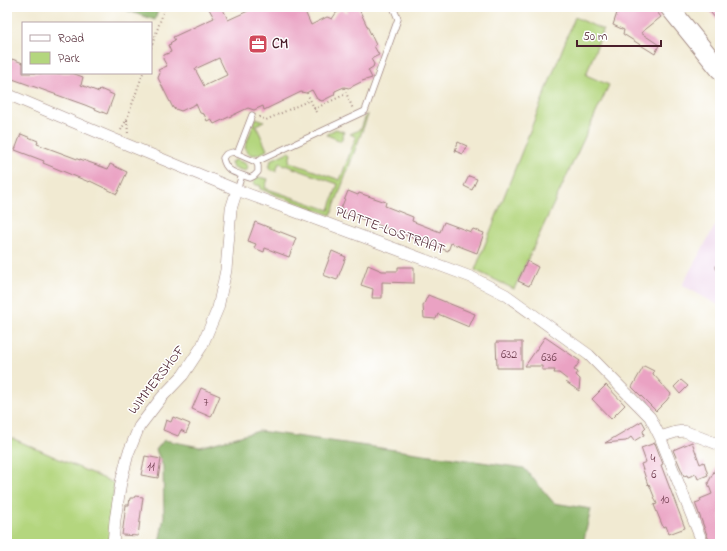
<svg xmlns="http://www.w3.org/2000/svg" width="727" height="551" font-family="'Indie Flower',sans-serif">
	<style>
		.built { fill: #ecd1e9 }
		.green { fill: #b4d67e; stroke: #7f7a54 }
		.forest { fill: #8fb76d; stroke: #6c6b4c }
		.building { fill: #eaa2c3; fill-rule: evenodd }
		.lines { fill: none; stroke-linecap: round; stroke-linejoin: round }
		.service-casing { stroke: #9e847e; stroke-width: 7 }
		.minor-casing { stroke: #9e847e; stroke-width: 12 }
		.primary-casing { stroke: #9e847e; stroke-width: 20 }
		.path { stroke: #9e847e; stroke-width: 2; stroke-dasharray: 1 3; stroke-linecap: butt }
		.service { stroke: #fff; stroke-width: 5.5 }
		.minor { stroke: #fff; stroke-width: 11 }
		.primary { stroke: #fff; stroke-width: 18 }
		.labels { text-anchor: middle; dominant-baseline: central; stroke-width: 3; stroke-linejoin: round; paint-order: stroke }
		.number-label { font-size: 12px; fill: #724051 }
		.poi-label { font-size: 14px; font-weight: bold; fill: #4a1f2b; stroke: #fff; text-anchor: start }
		.street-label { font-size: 14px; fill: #4a1f2b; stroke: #fff }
	</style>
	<rect width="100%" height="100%" fill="#fff"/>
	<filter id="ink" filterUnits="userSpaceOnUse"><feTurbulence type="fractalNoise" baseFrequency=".025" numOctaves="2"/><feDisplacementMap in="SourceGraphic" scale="8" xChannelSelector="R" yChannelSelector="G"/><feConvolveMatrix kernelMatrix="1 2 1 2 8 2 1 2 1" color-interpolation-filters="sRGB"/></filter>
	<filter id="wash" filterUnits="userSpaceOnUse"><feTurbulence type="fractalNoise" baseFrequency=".012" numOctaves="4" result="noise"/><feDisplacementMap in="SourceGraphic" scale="16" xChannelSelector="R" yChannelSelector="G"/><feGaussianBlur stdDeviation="0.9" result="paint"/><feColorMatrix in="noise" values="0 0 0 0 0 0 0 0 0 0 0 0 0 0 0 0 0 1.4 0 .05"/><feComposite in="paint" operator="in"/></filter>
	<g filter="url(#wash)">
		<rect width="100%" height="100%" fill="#f1ead2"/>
		<path class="built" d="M720,217V306L682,285Z"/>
		<path class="green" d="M575,17L603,30L586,75L609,85L514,289L475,270Z
			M366,115H368L331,215L260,189L261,186L253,184L255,179L258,177L268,179L265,188L329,210L338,184L279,163L276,171L269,169L271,160L288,152L291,153L289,162L340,180L356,137L350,134L361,129Z
			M256,118L264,121L256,125L267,150C260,154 255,157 248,153L245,147Z
			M336,129L344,132L341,141L327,135L328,133Z
			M236,160L246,164L248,169L244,171L233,167L231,162Z
			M7,436L114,483L110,544H7Z"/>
		<path class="forest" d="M117,7H159L155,20Z
			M259,431L524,468L554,503L591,509L583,544H159L164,516L163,466L156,450L164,440L200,447Z"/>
		<g id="blocks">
			<path class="building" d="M208,7H222L228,20L248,11L246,7H303L311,25L327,17L332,19L336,13L341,10L347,12L349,7H358L376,45L374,46L379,55L371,59L374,64L373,67L368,70L372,78L362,81L361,82L349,88L344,87L335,91L334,95L322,101L317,99L312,90L306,93L301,92L264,110L263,106L254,110L248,108L214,124L211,119L207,121L204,114L200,113L196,104L181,111L173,108L158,78L160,73L158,70L167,66L163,59L164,55L171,52L168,45L171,44L170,43L175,40L173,37L214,18ZM219,58L227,75L204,86L195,69Z
				M619,7H632L643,11L645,7H653L661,17L641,33L659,45L655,54L623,34L624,30L613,25Z
				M706,7H720V23L716,19Z
				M12,59L23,63V73H72L83,77L81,85L99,92L100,89L114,95L107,114L85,105L7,77V72Z
				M21,134L38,141L37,144L80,160V159L108,169L110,164L127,172L117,194L90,181L89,182L43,163L44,161L15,150Z
				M458,142L467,146L463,154L455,151Z
				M469,176L477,179L472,190L464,186Z
				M348,191L358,195L359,193L386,202L385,206L413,217L412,221L440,232L444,222L471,232L473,229L484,233L477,253L451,243L448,251L340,211Z
				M255,222L296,238L289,257L265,248L264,252L254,248L256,244L248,241Z
				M332,251L346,257L337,280L323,275Z
				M527,261L538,267L529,286L518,281Z
				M368,265L382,271H398V267H414V283L382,282V298H372L373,289L361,285Z
				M428,295L475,314L469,327L438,314L436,319L424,318L423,306Z
				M545,337L580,361L574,370L578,372L576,375L580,379L579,391L566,382L568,380L559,373H554L555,370H542V366H525Z
				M496,342H522V368H497Z
				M644,366L654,371L653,374L671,394L667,400L656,411L632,387Z
				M681,380L688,386L680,394L674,387Z
				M606,385L625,405L611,419L592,399Z
				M201,388L220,396L211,417L192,409Z
				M173,417L190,424L186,433L181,430L178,436L163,430L166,420L171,422Z
				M642,421L646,428L643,431L644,435L634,441L631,437L626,441L605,443Z
				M692,442L700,464L704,462L708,475L698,479L696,474L688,477L687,475L684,476L673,450Z
				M655,443L663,464L661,465L685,528L669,534L666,526L663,527L654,505L657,504L649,484L648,485L641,464L646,462L641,448Z
				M145,456L161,459L158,478L141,475Z
				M720,460V539L710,543L695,503L701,501L700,499L712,494L708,483Z
				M135,496L143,497L138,536L122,535L126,505H129L130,498H134Z"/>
		</g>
	</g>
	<g filter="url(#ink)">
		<use href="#blocks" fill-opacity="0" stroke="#9e847e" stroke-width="1"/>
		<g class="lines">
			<g class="service-casing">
				<path id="service" d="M233,152L256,162L258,166V172L254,176L250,178C237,173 226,173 223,158L226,154Z
					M237,154L252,115
					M256,162L365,111L398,19L393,7
					M237,190L242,175
					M719,267H720"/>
			</g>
			<g class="minor-casing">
				<path id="minor" d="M7,94L116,140L237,190L471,277L506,295L589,355L650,417L660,437L703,544
					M660,437L676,432L684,431L720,445
					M113,544L115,520L121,482L128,454L139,427L162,397L183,375L202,346L218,308L226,270L231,209L237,190"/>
			</g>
			<g class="primary-casing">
				<path id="primary" d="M669,7L720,70"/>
			</g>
			<path class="path" d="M157,7L164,11
				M151,48L165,7
				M344,88L353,109
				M307,93L316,112
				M314,109L346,94
				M259,117L266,120L310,100
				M127,120L128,134
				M121,130L127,119L143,73"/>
			<use href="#service" class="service"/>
			<use href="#minor" class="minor"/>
			<use href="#primary" class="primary"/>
		</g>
	</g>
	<defs>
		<g id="office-square" transform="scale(1)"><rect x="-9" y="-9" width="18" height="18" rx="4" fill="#d1495b" stroke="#fff"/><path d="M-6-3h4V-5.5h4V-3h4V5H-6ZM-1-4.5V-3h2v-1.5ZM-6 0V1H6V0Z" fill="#fff"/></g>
	</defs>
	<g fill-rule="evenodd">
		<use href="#office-square" x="258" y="44"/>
	</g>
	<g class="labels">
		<g class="number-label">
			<text x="509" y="355">632</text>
			<text x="549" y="358">636</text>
			<text x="206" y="403">7</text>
			<text x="653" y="459">4</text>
			<text x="151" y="467">11</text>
			<text x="654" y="475">6</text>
			<text x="665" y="500">10</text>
		</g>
		<g class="poi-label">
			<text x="272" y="44">CM</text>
		</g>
		<g class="street-label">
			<text transform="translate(390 231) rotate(20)">PLATTE-LOSTRAAT</text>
			<text transform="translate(157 380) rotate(-52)">WIMMERSHOF</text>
		</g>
	</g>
	<rect width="727" height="551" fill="none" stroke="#fff" stroke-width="24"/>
	<rect x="22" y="22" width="130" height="52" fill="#ffffff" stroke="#b7a5aa"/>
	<rect x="30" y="35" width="20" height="6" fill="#ffffff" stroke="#b7a5aa"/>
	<text x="58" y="42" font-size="12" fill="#4a1f2b">Road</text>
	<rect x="30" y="52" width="20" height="12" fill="#b4d67e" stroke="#b7a5aa"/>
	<text x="58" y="62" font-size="12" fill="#4a1f2b">Park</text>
	<path d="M577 40v6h84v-6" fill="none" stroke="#4a1f2b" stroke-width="2"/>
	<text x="583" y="40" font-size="12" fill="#4a1f2b" stroke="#ffffff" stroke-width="3" paint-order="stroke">50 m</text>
</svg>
